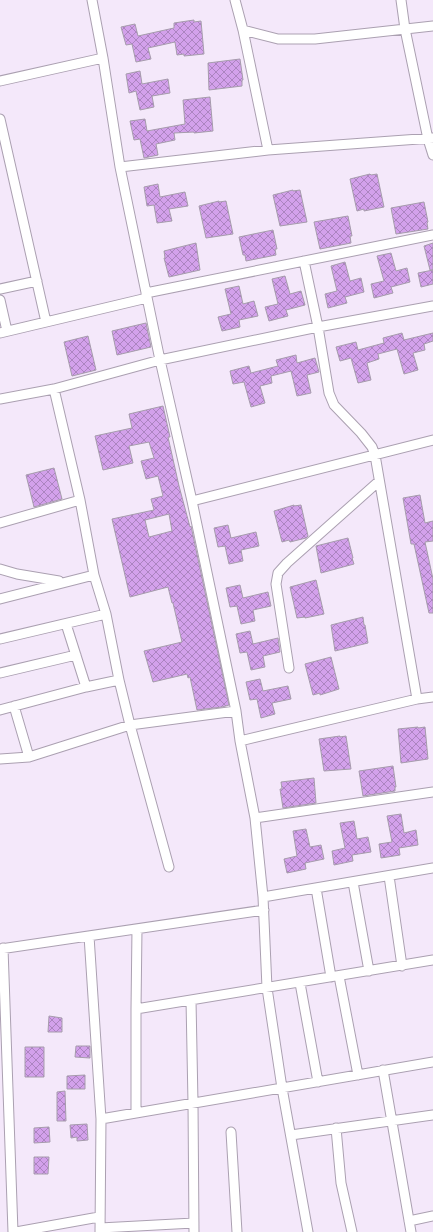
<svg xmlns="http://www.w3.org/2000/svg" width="433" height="1232" font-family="Georgia,serif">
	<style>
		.building { fill: url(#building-cross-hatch); stroke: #a69cac; fill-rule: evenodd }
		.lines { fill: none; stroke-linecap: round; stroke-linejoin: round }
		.street-casing { stroke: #aba0b1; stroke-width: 11 }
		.street { stroke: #fff; stroke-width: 9 }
	</style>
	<defs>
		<pattern id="building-cross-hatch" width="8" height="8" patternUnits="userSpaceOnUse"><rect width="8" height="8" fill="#d3a1eb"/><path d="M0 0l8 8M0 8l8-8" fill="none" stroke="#ac84c0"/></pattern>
	</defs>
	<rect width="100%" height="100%" fill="#f4e8fa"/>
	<path class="building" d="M194,20V22L201,21L204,54L184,56V54L177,55L175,42L148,48L151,59L136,62L132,44L126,45L121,27L135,24L138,36L174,28V23Z
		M240,59L243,80H242V86L209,90L208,63Z
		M140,71L142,84L168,79L170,93L152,96L154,107L140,110L136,91L129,93L126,74Z
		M210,97L213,131L194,133V132L174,133L175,140L156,144L158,155L144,158L140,139L134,140L130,121L145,119L147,131L185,124L183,100Z
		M370,174L371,175L377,174L384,207L364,211V209L357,211L350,179Z
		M158,184L160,197L185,192L188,206L169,209L172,221L157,223L154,205L147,206L144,187Z
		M293,190V191L300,190L307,222L280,226L273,195Z
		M219,201V202L226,201L233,234L206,238L199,206Z
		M424,202L428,222L427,223L428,229L396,234L391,208Z
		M348,216L352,236H350L351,243L320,249L314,222Z
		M273,230L277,249H275L276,255L246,261L245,255H243L239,237Z
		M196,243L200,270L169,277L164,258H165L164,251Z
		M433,243V270H430L424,246Z
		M391,253L396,271L407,268L410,282L391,287L393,293L374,298L371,284L384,281L377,256Z
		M345,262L350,281L361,278L364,292L345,297L347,303L328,308L325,294L337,291L331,266Z
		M433,270V284L421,287L418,273Z
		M285,276L290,294L301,291L305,305L286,310L288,316L269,321L265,307L278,304L272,279Z
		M239,286L243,304L254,301L258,316L239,320L240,327L222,331L218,317L231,314L225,289Z
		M146,323L151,347L117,355L112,331Z
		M402,333L404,340L433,333V341L424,344L425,350L413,353L418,370L404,374L397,349L378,354L379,359L367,363L371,380L358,383L351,358L340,361L336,347L356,342L358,350L384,343L383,338Z
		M88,336L96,370L72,376L64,342Z
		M296,355L297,363L315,358L319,372L307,375L311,393L297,396L291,371L271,376L272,383L260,386L265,403L251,407L244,382L233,384L230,371L249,366L251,373L278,366L276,360Z
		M163,406L170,437H168L179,486L190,527L191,526L229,705L222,707L197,710L190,677L188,678L187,674L153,682L144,651L182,642L173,603H172L168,587L130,597L112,519L154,510L151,499L163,496L158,476L146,479L141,461L154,458L149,442L129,446L133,463L103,470L95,436L132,428L129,414ZM169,514L172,531L149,537L145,520Z
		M54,468L62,499L34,507L26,475Z
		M420,495L425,523L433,521V541L425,542L433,579V613H429L414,544H411L403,498Z
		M294,505V506L301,505L308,536L306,538L290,542L289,540L282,542L274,511Z
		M228,525L231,538L256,532L259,546L241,550L243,561L229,564L225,546L218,547L214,528Z
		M348,538L353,558H352L354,564L321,573L316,546Z
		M316,580L324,614L305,618V617L297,618L290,587Z
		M240,585L243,598L268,592L271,606L253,610L255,621L241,624L237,606L230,607L226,588Z
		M363,617L364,625H365L368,643L335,651L331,625Z
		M250,631L253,644L278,638L280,652L263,656L265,667L251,670L247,652L240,653L236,634Z
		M331,657L339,689L320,695V693L313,695L305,664Z
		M260,679L263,691L288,686L291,699L272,703L275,714L261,718L257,699L250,700L246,682Z
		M418,727V728L425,727L428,759L401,763L398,729Z
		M340,736V737L346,736L351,769L324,771L319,739Z
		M393,766L396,787H395V791L363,796L359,771Z
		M314,778L316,803L283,808L280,789H282L281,782Z
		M401,814L404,833L416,830L418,845L399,848L400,855L381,858L379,844L392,842L387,816Z
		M354,821L357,839L368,837L371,852L352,855L353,861L334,865L332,851L345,848L340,823Z
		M306,829L310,847L321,845L324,859L305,863L306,869L287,873L284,859L297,856L293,831Z
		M49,1016L62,1018V1032H48Z
		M76,1046H90V1058L75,1057Z
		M25,1047H44V1077H25Z
		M85,1075V1089H67V1076Z
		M65,1091L66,1121H57V1092Z
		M87,1124L88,1140L77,1141V1137L71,1138L70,1125Z
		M49,1127L50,1142L34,1143V1128Z
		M34,1157H49L48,1174H34Z"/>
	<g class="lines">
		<g class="street-casing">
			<path id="street" d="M92,0L103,58L120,167L160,360L192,501L236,711L240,741L255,818L263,897L267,988L282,1088L308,1232
				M235,0L243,30L268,150
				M401,0L405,29L428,139L433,155
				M243,30L278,39H315L433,26
				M0,81L103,58
				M0,119L46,322
				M120,167L268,150L433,138
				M304,261L318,327L329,393L334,405L361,433L372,447L375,455L417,699
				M0,289L37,281
				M146,293L433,235
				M0,300L7,331
				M0,333L147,298
				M54,389L80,500L94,575L106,614L119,680L130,725L169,867
				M0,399L54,389L160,360L318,327L433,306
				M192,501L433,440
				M0,523L80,500
				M0,569L17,574L59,581
				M0,599L94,575
				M66,624L86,687
				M0,639L106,614
				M289,668L276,584L278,573L287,563L378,482
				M0,673L76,655
				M14,706L29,757
				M0,710L86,687L119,680
				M240,741L417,699L433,697
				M0,759L29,757L130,725L236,711
				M255,818L433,792
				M389,876L402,966
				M353,882L369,971
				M316,888L331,977
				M263,897L433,868
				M89,936L101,1119L100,1232
				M3,948L13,1232
				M0,949L264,910
				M339,976L358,1075
				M300,983L318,1082
				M191,1000L193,1103L194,1232
				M136,1009L433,960
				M383,1070L411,1232
				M136,1113V1009L137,929
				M101,1119L433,1062
				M336,1128L341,1183L352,1232
				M231,1132L237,1232
				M291,1135L433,1115
				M409,1221L433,1216
				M100,1228L194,1223
				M16,1232L99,1217"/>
		</g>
		<use href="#street" class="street"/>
	</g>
</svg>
